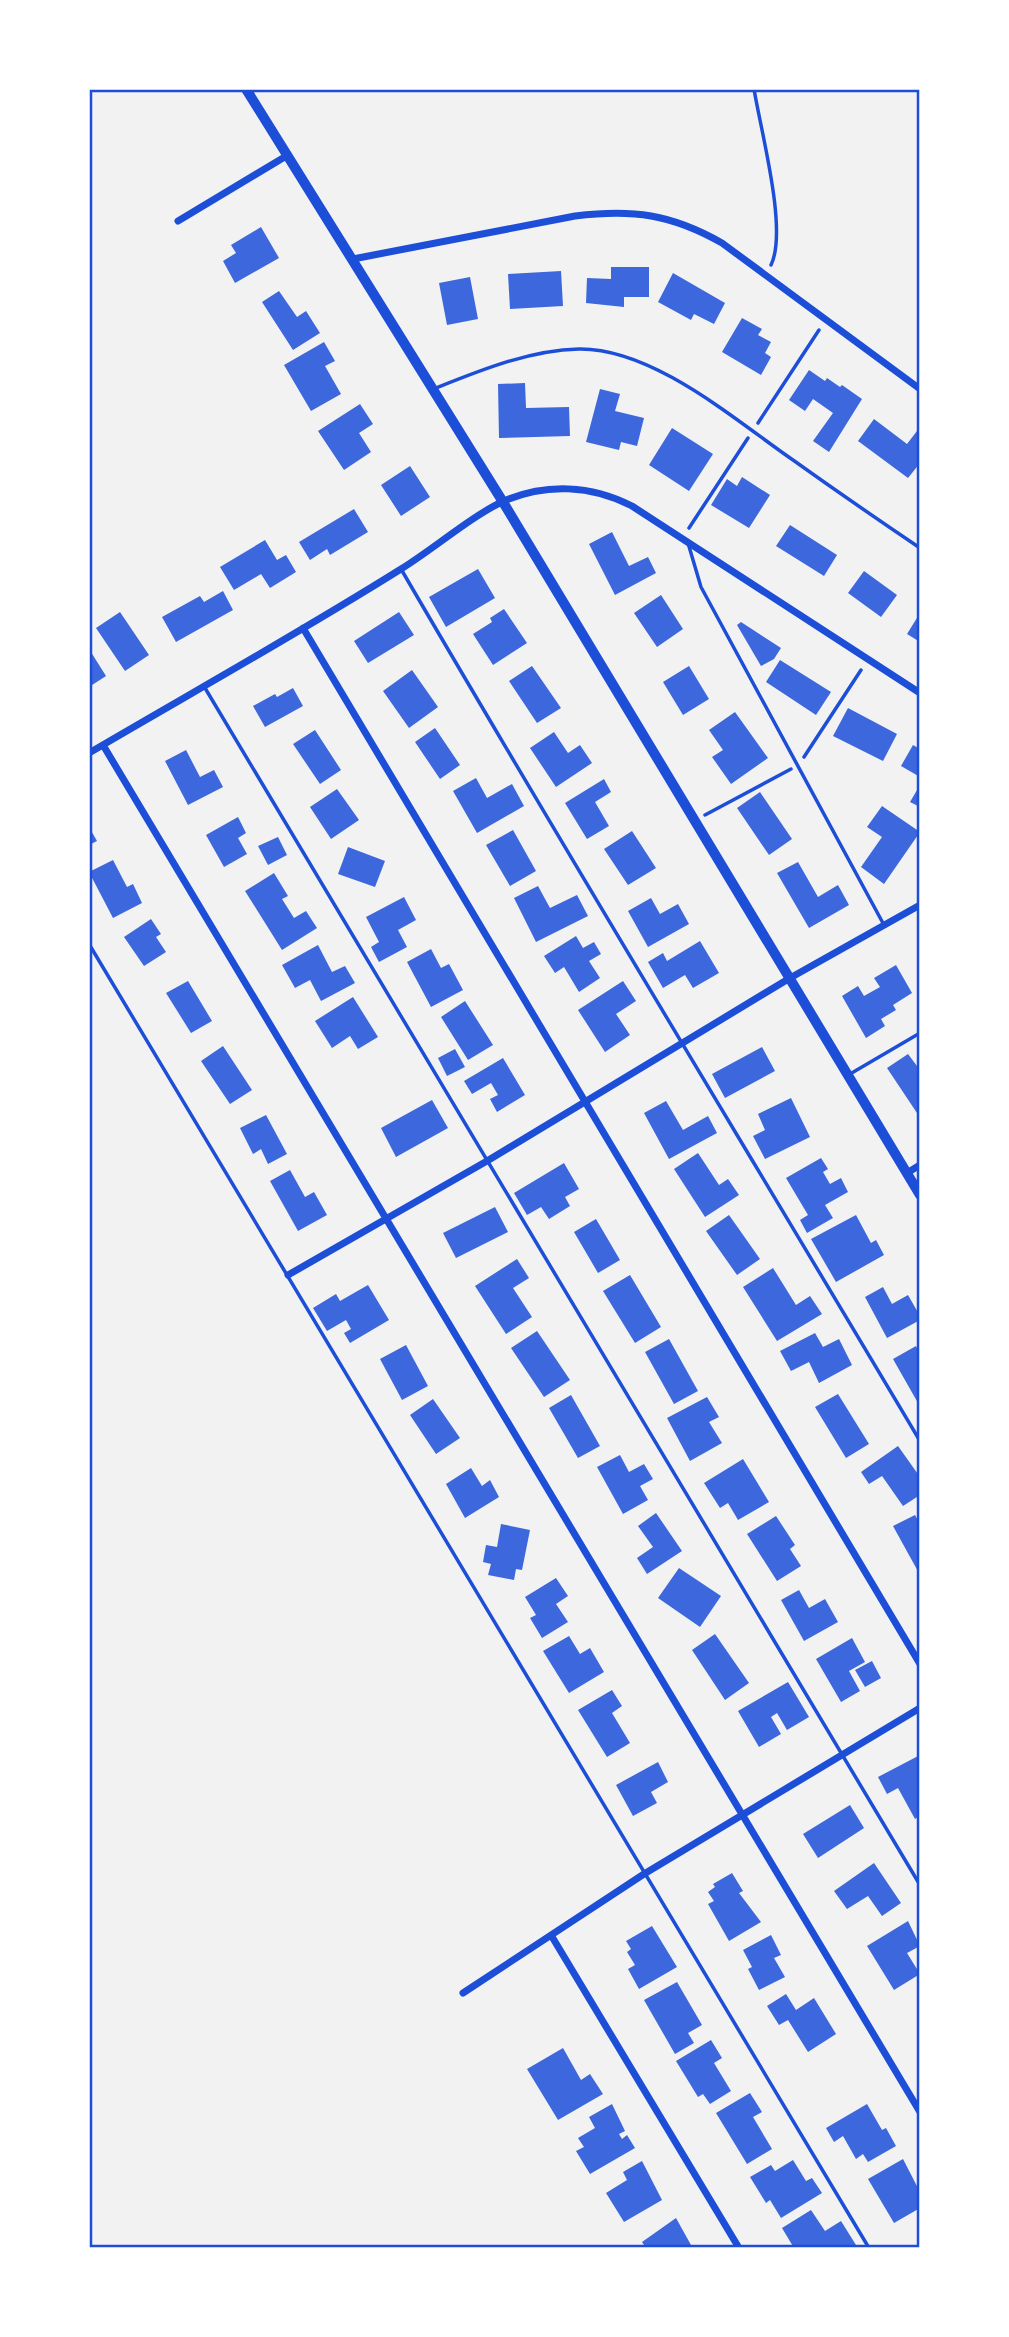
<svg xmlns="http://www.w3.org/2000/svg" width="1009" height="2337" font-family="'Libre Baskerville',serif">
	<style>
		.building { fill: #3d67dc }
		.lines { fill: none; stroke-linecap: round; stroke-linejoin: round }
		.path { stroke: #1d4ed8; stroke-width: 3.5 }
		.service { stroke: #1d4ed8; stroke-width: 3.5 }
		.minor { stroke: #1d4ed8; stroke-width: 7 }
		.tertiary { stroke: #1d4ed8; stroke-width: 10 }
		.neatline { fill: none; stroke: #1d4ed8; stroke-width: 2.5 }
	</style>
	<rect width="100%" height="100%" fill="#f2f2f2"/>
	<path class="building" d="M261,227L279,258L235,283L223,261L236,253L231,245Z
		M611,267H649V297H624V307L586,303L587,278L611,279Z
		M561,271L563,306L510,309L508,274Z
		M673,273L725,303L714,324L694,314L691,320L658,302Z
		M470,277L478,319L447,325L439,283Z
		M279,291L297,317L306,311L320,333L293,350L262,302Z
		M742,318L762,329L758,335L771,342L765,353L771,357L761,375L722,352Z
		M324,342L335,361L325,366L341,394L311,411L284,365Z
		M809,370L825,381L827,378L840,387L842,385L862,399L829,452L813,441L833,413L813,399L805,411L789,400Z
		M525,383L526,408L569,407L570,436L499,438L498,384Z
		M600,389L620,394L615,411L644,418L637,446L621,442L619,450L586,442Z
		M360,404L373,424L359,433L371,452L344,470L318,431Z
		M874,419L907,444L920,427V463L908,478L858,441Z
		M672,428L713,454L689,491L649,465Z
		M410,466L430,497L401,516L381,485Z
		M742,477L770,495L749,528L711,505L727,479L737,486Z
		M354,509L368,532L330,555L327,549L310,560L299,542Z
		M790,525L837,555L824,576L776,546Z
		M612,532L629,566L648,557L656,573L615,595L589,544Z
		M265,540L277,560L286,555L296,572L270,588L261,574L234,590L220,567Z
		M478,569L495,598L446,627L429,597Z
		M864,571L897,595L881,617L848,593Z
		M223,591L233,610L176,642L162,617L200,596L204,602Z
		M661,595L683,629L657,647L634,613Z
		M504,609L527,643L493,665L473,634L492,622L490,618Z
		M120,612L149,655L125,671L96,628Z
		M399,612L414,635L368,663L354,641Z
		M920,613V642L907,634Z
		M741,622L781,648L774,659L761,666L737,625Z
		M89,649L106,676L89,687Z
		M780,660L831,692L816,715L766,682Z
		M532,666L561,708L537,723L509,681Z
		M689,666L709,699L683,715L663,682Z
		M412,670L438,707L409,728L383,691Z
		M293,688L303,706L265,727L253,706L275,694L277,697Z
		M848,708L897,734L883,761L833,736Z
		M735,712L768,758L731,784L712,757L723,750L709,730Z
		M435,728L460,765L440,779L415,742Z
		M315,730L341,770L320,784L293,744Z
		M554,732L568,753L580,745L592,763L556,787L530,748Z
		M913,745L920,749V777L901,766Z
		M186,750L200,777L214,770L223,787L188,805L165,761Z
		M476,778L487,798L512,784L524,806L477,833L453,791Z
		M604,779L611,792L595,802L609,826L587,839L565,803Z
		M920,785V807L910,802Z
		M337,789L359,820L331,839L310,807Z
		M760,792L792,839L769,855L737,808Z
		M882,806L920,832L884,884L861,867L882,837L867,827Z
		M238,817L246,833L238,838L247,854L224,867L206,835Z
		M89,827L97,841L89,845Z
		M513,830L536,871L510,886L486,845Z
		M632,831L656,868L628,885L604,849Z
		M278,837L287,855L268,865L258,846Z
		M348,847L385,861L375,887L338,874Z
		M113,860L127,887L133,884L142,903L113,918L89,872Z
		M798,862L818,897L838,885L849,905L809,928L777,873Z
		M274,873L288,896L282,899L294,918L306,911L317,928L282,950L245,891Z
		M538,886L550,908L577,895L588,916L536,942L514,898Z
		M404,897L416,920L398,930L407,947L379,962L371,947L379,942L366,917Z
		M651,898L660,914L678,904L689,924L648,947L628,911Z
		M151,919L161,934L156,937L166,952L144,966L124,937Z
		M576,936L583,948L594,942L601,954L589,961L600,978L579,992L564,967L555,973L544,956Z
		M700,941L719,973L693,988L685,975L663,988L648,962L663,953L667,961Z
		M318,945L332,972L345,966L355,983L321,1001L310,980L295,988L282,965Z
		M431,949L441,968L449,964L463,990L431,1007L407,962Z
		M896,965L912,993L893,1005L896,1010L881,1019L885,1026L866,1038L842,996L858,986L864,996L880,987L874,978Z
		M188,981L212,1021L191,1033L166,993Z
		M623,981L636,1001L616,1014L630,1035L605,1052L578,1010Z
		M353,997L378,1037L358,1049L350,1036L332,1048L315,1021Z
		M465,1001L493,1045L468,1060L441,1017Z
		M223,1046L252,1090L230,1104L201,1061Z
		M762,1047L775,1071L725,1098L712,1074Z
		M455,1049L465,1067L447,1076L438,1058Z
		M908,1054L920,1070V1111L917,1113L887,1068Z
		M503,1058L525,1095L497,1112L490,1099L498,1095L491,1083L472,1094L464,1081Z
		M791,1098L810,1137L765,1159L753,1136L765,1130L758,1114Z
		M432,1100L448,1128L396,1157L381,1128Z
		M666,1101L683,1130L708,1116L717,1133L669,1159L644,1113Z
		M266,1115L287,1154L268,1164L261,1149L253,1154L240,1128Z
		M698,1153L719,1185L728,1179L739,1195L705,1217L674,1169Z
		M821,1158L828,1169L823,1172L830,1184L841,1178L848,1192L825,1205L833,1218L807,1233L800,1220L808,1215L786,1178Z
		M564,1163L579,1189L565,1197L570,1206L549,1219L541,1207L527,1215L514,1193Z
		M290,1170L305,1197L314,1192L327,1215L298,1231L270,1181Z
		M495,1207L508,1232L456,1258L443,1233Z
		M729,1215L760,1259L737,1275L706,1231Z
		M856,1215L871,1243L876,1240L884,1255L836,1282L811,1239Z
		M596,1219L620,1260L598,1273L574,1232Z
		M517,1259L529,1278L513,1288L532,1317L506,1334L475,1286Z
		M773,1268L796,1305L810,1296L822,1314L777,1341L743,1287Z
		M630,1275L661,1327L635,1343L603,1291Z
		M368,1285L389,1320L350,1343L344,1333L351,1329L346,1320L327,1331L313,1308L336,1294L340,1301Z
		M883,1287L892,1304L908,1295L920,1316V1320L887,1338L865,1297Z
		M537,1331L570,1380L544,1397L511,1348Z
		M815,1333L823,1347L839,1339L852,1365L819,1383L809,1362L791,1371L780,1351Z
		M669,1339L698,1391L674,1404L645,1352Z
		M406,1345L428,1386L402,1400L380,1359Z
		M916,1346L920,1354L918,1403L893,1359Z
		M838,1394L869,1444L846,1458L815,1407Z
		M571,1395L600,1446L578,1458L549,1408Z
		M707,1397L719,1417L709,1422L722,1443L690,1461L667,1418Z
		M433,1399L460,1438L436,1454L410,1415Z
		M898,1446L920,1477V1495L903,1506L882,1476L869,1484L861,1472Z
		M620,1455L629,1472L644,1464L653,1479L640,1486L648,1500L623,1514L597,1467Z
		M743,1459L769,1502L738,1520L728,1503L720,1508L704,1483Z
		M471,1468L482,1486L490,1480L499,1497L465,1518L446,1484Z
		M656,1513L682,1551L647,1574L637,1558L653,1547L638,1526Z
		M915,1515L920,1524V1575L893,1526Z
		M776,1516L795,1545L790,1549L801,1566L777,1581L747,1534Z
		M501,1524L530,1530L522,1570L516,1569L514,1580L488,1575L491,1564L483,1562L486,1545L497,1547Z
		M679,1568L721,1596L700,1627L658,1598Z
		M556,1578L568,1596L556,1604L568,1622L542,1638L530,1618L536,1615L525,1597Z
		M799,1590L809,1608L825,1599L838,1622L804,1641L781,1600Z
		M715,1634L749,1683L725,1700L692,1650Z
		M569,1636L580,1654L590,1648L604,1672L569,1693L543,1651Z
		M852,1638L865,1662L849,1671L860,1691L841,1702L816,1659Z
		M872,1661L881,1678L865,1687L855,1670Z
		M788,1682L809,1717L787,1730L777,1713L771,1717L781,1734L759,1747L738,1711Z
		M612,1690L622,1706L612,1713L630,1743L607,1757L578,1710Z
		M920,1755V1816L915,1819L898,1788L887,1794L878,1777Z
		M658,1762L668,1782L651,1792L657,1803L633,1816L616,1785Z
		M850,1805L864,1828L818,1858L803,1834Z
		M874,1863L901,1903L882,1916L868,1896L847,1909L834,1891Z
		M732,1873L743,1891L739,1893L761,1922L729,1941L708,1904L714,1901L708,1892L715,1887L713,1884Z
		M908,1921L920,1946L907,1953L920,1974L894,1990L867,1946Z
		M652,1926L677,1967L639,1989L628,1969L635,1965L627,1952L631,1949L626,1941Z
		M771,1935L781,1955L774,1958L785,1977L759,1990L748,1969L752,1967L743,1950Z
		M677,1982L702,2025L688,2033L694,2043L675,2054L644,2000Z
		M786,1994L796,2010L814,1998L836,2034L808,2052L788,2020L779,2025L767,2006Z
		M711,2040L722,2058L714,2063L731,2091L710,2104L703,2094L698,2097L676,2061Z
		M563,2048L581,2080L590,2074L603,2094L558,2120L527,2069Z
		M750,2093L762,2112L753,2117L772,2149L747,2164L716,2113Z
		M612,2104L625,2131L619,2134L622,2139L627,2135L635,2148L590,2174L576,2151L584,2147L578,2138L595,2128L589,2117Z
		M867,2104L882,2130L886,2128L896,2146L868,2162L863,2154L856,2159L843,2136L834,2142L826,2128Z
		M903,2159L920,2192V2208L894,2223L868,2179Z
		M793,2160L806,2181L812,2178L822,2193L781,2218L770,2200L766,2203L750,2177L771,2165L775,2171Z
		M642,2161L662,2200L624,2222L606,2193L627,2180L623,2172Z
		M811,2210L825,2231L841,2221L856,2245L794,2248L782,2228Z
		M676,2218L691,2245L646,2248L642,2242Z"/>
	<g class="lines">
		<path class="path" d="M754,89C761,132 788,230 771,265
			M758,423L819,330
			M689,528L748,438
			M804,757L861,670
			M705,815L791,769"/>
		<path class="service" d="M436,388C481,370 530,350 579,349C653,348 735,420 793,460C835,490 877,519 920,548
			M688,543L701,587L884,925
			M401,569C571,861 747,1150 920,1441
			M205,688L920,1885
			M89,944L869,2248
			M850,1074L920,1033"/>
		<path class="minor" d="M178,221L288,155
			M353,259L575,216C633,209 671,214 722,243L920,389
			M303,628L920,1664
			M103,745L920,2112
			M89,753C193,692 299,633 401,569C432,550 473,515 504,501C546,483 591,485 632,506L920,693
			M907,1173L920,1165
			M288,1275L487,1161L790,978L920,905
			M551,1935L739,2248
			M463,1993L644,1874L920,1708"/>
		<path class="tertiary" d="M246,89L503,502L920,1195"/>
	</g>
	<rect width="1009" height="2337" fill="none" stroke="#ffffff" stroke-width="182"/>
	<rect x="91" y="91" width="827" height="2155" class="neatline"/>
</svg>
